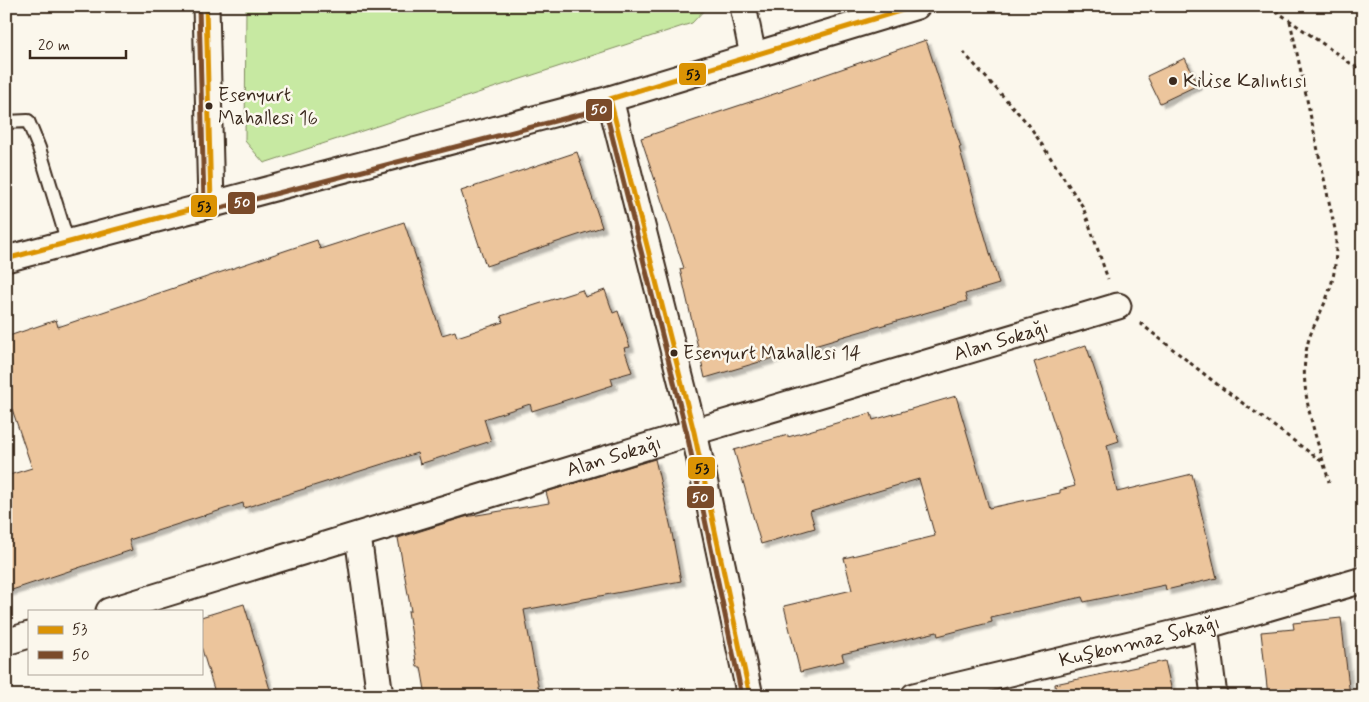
<svg xmlns="http://www.w3.org/2000/svg" width="1369" height="702" font-family="Mynerve,sans-serif">
	<style>
		.green { fill: #c7e9a2; stroke: #818a60 }
		.building { fill: #ecc59c; stroke: #3b2a1e; filter: url(#shadow) }
		.lines { fill: none; stroke-linecap: round; stroke-linejoin: round }
		.service-casing { stroke: #3b2a1e; stroke-width: 16 }
		.minor-casing { stroke: #3b2a1e; stroke-width: 29 }
		.path { stroke: #3b2a1e; stroke-width: 3; stroke-dasharray: 4 4; stroke-linecap: butt }
		.service { stroke: #fbf7ec; stroke-width: 12 }
		.minor { stroke: #fbf7ec; stroke-width: 25 }
		.bus-1-casing { stroke: #fbf7ec; stroke-width: 9 }
		.bus-2-casing { stroke: #fbf7ec; stroke-width: 9 }
		.bus-1 { stroke: #db9304; stroke-width: 5 }
		.bus-2 { stroke: #7a4b2a; stroke-width: 5 }
		.poi-dot { fill: #3b2a1e; stroke: #fbf7ec; stroke-width: 2 }
		.labels { text-anchor: middle; dominant-baseline: central; stroke-width: 5; stroke-linejoin: round; paint-order: stroke }
		.bus-label { font-size: 19px; fill: #3b2a1e; stroke: #fbf7ec; text-anchor: start }
		.poi-label { font-size: 20px; fill: #3b2a1e; stroke: #fbf7ec; text-anchor: start }
		.street-label { font-size: 20px; fill: #3b2a1e; stroke: #fbf7ec }
		.line-badge { stroke: #fbf7ec; stroke-width: 2 }
		.badge-label { font-size: 14px; text-anchor: middle; font-weight: bold; fill: #fff }
		.pale-badge-label { font-size: 14px; text-anchor: middle; font-weight: bold; fill: #111 }
	</style>
	<defs>
		<filter id="shadow"><feDropShadow dx="4.5" dy="4.5" stdDeviation="1" flood-color="#0004"/></filter>
	</defs>
	<rect width="100%" height="100%" fill="#fbf7ec"/>
	<filter id="ink" filterUnits="userSpaceOnUse"><feTurbulence type="fractalNoise" baseFrequency=".02" numOctaves="2"/><feDisplacementMap in="SourceGraphic" scale="10" xChannelSelector="R" yChannelSelector="G"/><feConvolveMatrix kernelMatrix="1 2 1 2 8 2 1 2 1" color-interpolation-filters="sRGB"/></filter>
	<g filter="url(#ink)">
		<path class="green" d="M246,6H708L692,23L264,163L245,141Z"/>
		<path class="building" d="M926,40L961,147H959L999,284L965,294L967,301L838,338V339L705,378L680,269L684,268L641,138L783,91V89Z
			M1185,58L1198,85L1160,103L1147,76Z
			M577,152L602,227L486,266L461,191Z
			M404,222L442,335L455,331L457,337L503,322L501,316L582,290L585,297L605,290L613,313L618,311L630,347L624,348L632,372L611,378L613,385L532,411L530,404L484,419L491,441L420,464L417,453L244,508L243,503L129,540L132,550L6,592V476L32,468L12,409L6,411V337L56,320L58,327L317,240L320,249Z
			M1086,345L1119,441L1107,445L1117,492L1192,474L1217,578L1166,590L1165,585L1084,602L1082,597L991,617L992,622L938,636L937,632L842,654L844,661L800,672L784,606L852,590L844,558L935,536L919,479L810,511L815,528L761,544L734,450L788,435V437L871,413L873,420L956,396L989,508L1060,493V490L1075,486L1034,362Z
			M655,459L671,528L681,581L524,610L540,696H426L421,667H417L408,611H411L398,538L465,517L549,503L546,492Z
			M244,604L272,696H216L201,646V617Z
			M1341,618L1350,696H1268L1261,632L1294,629L1293,623Z
			M1165,661L1173,696H1056L1055,684Z"/>
		<g class="lines">
			<g class="service-casing">
				<path id="service" d="M6,122L28,121L39,148L68,243"/>
			</g>
			<g class="minor-casing">
				<g id="minor">
					<path d="M206,6L211,204"/>
					<path d="M743,6L753,56"/>
					<path d="M610,99L694,432L750,696"/>
					<path d="M6,259L610,99L917,6"/>
					<path d="M358,536L380,696"/>
					<path id="s1" d="M109,611L694,432L1118,306"/>
					<path d="M1205,626L1214,696"/>
					<path d="M6,642L29,635"/>
					<path id="s2" d="M914,696L1205,626L1363,580"/>
				</g>
			</g>
			<path class="path" d="M1269,6L1363,72
				M1290,21L1336,234C1336,258 1336,274 1327,297C1321,314 1310,330 1307,347C1297,391 1318,440 1329,482
				M963,52L1029,125L1083,207L1108,279
				M1140,323L1218,385L1324,463"/>
			<use href="#service" class="service"/>
			<use href="#minor" class="minor"/>
			<g class="bus-1-casing">
				<path id="bus-1" d="M6,259L211,204L206,6
					M750,696L694,432L610,99L916,6"/>
			</g>
			<g class="bus-2-casing">
				<path id="bus-2" d="M199,6L204,204L205,208L209,211L605,108L687,434L742,696"/>
			</g>
			<use href="#bus-1" class="bus-1"/>
			<use href="#bus-2" class="bus-2"/>
		</g>
	</g>
	<g class="poi-dot">
		<circle cx="1173" cy="81" r="5"/>
		<circle cx="209" cy="106" r="4.5"/>
		<circle cx="674" cy="353" r="4.5"/>
	</g>
	<g class="labels">
		<g class="bus-label">
			<text x="218" y="95">Esenyurt<tspan x="218" dy="23">Mahallesi 16</tspan></text>
			<text x="683" y="353">Esenyurt Mahallesi 14</text>
		</g>
		<g class="poi-label">
			<text x="1183" y="81">Kilise Kalıntısı</text>
		</g>
		<g class="street-label">
			<text stroke="none"><textPath href="#s1" startOffset="932">Alan Sokağı</textPath></text>
			<text stroke="none"><textPath href="#s1" startOffset="528">Alan Sokağı</textPath></text>
			<text stroke="none"><textPath href="#s2" startOffset="232">Kuşkonmaz Sokağı</textPath></text>
		</g>
	</g>
	<g class="line-badge">
		<rect x="678" y="62" width="29" height="24" rx="5" fill="#db9304"/>
		<rect x="585" y="98" width="28" height="24" rx="5" fill="#7a4b2a"/>
		<rect x="227" y="191" width="29" height="24" rx="5" fill="#7a4b2a"/>
		<rect x="190" y="194" width="28" height="24" rx="5" fill="#db9304"/>
		<rect x="687" y="456" width="29" height="24" rx="5" fill="#db9304"/>
		<rect x="686" y="485" width="29" height="24" rx="5" fill="#7a4b2a"/>
	</g>
	<g class="badge-label">
		<text x="599" y="114">50</text>
		<text x="242" y="207">50</text>
		<text x="700" y="502">50</text>
	</g>
	<g class="pale-badge-label">
		<text x="693" y="79">53</text>
		<text x="204" y="211">53</text>
		<text x="702" y="473">53</text>
	</g>
	<rect width="1369" height="702" fill="none" stroke="#fbf7ec" stroke-width="25"/>
	<rect x="12" y="12" width="1344" height="677" fill="none" stroke="#3b2a1e" stroke-width="2" filter="url(#ink)"/>
	<rect x="28" y="610" width="175" height="65" fill="#fbf7ec" stroke="#aea59a"/>
	<rect x="38" y="626" width="25" height="8" fill="#db9304" stroke="#aea59a"/>
	<text x="72" y="634" font-size="15" fill="#3b2a1e">53</text>
	<rect x="38" y="651" width="25" height="8" fill="#7a4b2a" stroke="#aea59a"/>
	<text x="72" y="660" font-size="15" fill="#3b2a1e">50</text>
	<path d="M30 50v8h96v-8" fill="none" stroke="#3b2a1e" stroke-width="2.5"/>
	<text x="38" y="50" font-size="15" fill="#3b2a1e" stroke="#fbf7ec" stroke-width="4" paint-order="stroke">20 m</text>
</svg>
